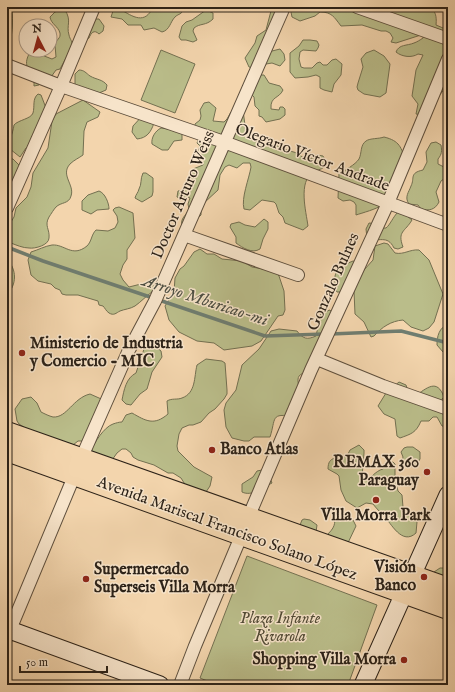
<svg xmlns="http://www.w3.org/2000/svg" width="455" height="692" font-family="'IM FELL English',serif">
	<style>
		.green { fill: #babd8a; stroke: #737051 }
		.lines { fill: none; stroke-linecap: round; stroke-linejoin: round }
		.stream { stroke: #6f7d70; stroke-width: 3.5 }
		.street-casing { stroke: #5e4f3d; stroke-width: 14 }
		.secondary-casing { stroke: #2c2218; stroke-width: 19 }
		.highway-casing { stroke: #2c2218; stroke-width: 24 }
		.street { stroke: #f7e4ca; stroke-width: 12 }
		.secondary { stroke: #f7e4ca; stroke-width: 17 }
		.highway { stroke: #f3d5ad; stroke-width: 22 }
		.poi-dot { fill: #8f2418; stroke: #f7e4ca; stroke-width: 1.5 }
		.labels { text-anchor: middle; dominant-baseline: central; stroke-width: 3; stroke-linejoin: round; paint-order: stroke }
		.street-label { font-size: 16px; fill: #2c2218; stroke: #f7e4ca }
		.poi-label { font-size: 16px; font-weight: bold; fill: #2c2218; stroke: #f7e4ca; text-anchor: start }
		.park-label { font-size: 16px; font-style: italic; fill: #504934; stroke: #f7e4ca }
		.water-label { font-size: 17px; font-style: italic; fill: #4d4f44; stroke: #f7e4ca }
	</style>
	<rect width="100%" height="100%" fill="#f3d5ad"/>
	<filter id="stains"><feTurbulence type="fractalNoise" baseFrequency=".005" numOctaves="4"/><feColorMatrix values="0 0 0 0 .2 0 0 0 0 .09 0 0 0 0 .02 0 0 0 .5 -.17"/></filter>
	<radialGradient id="worn" r=".72"><stop offset=".6" stop-color="#630" stop-opacity="0"/><stop offset="1" stop-color="#630" stop-opacity=".3"/></radialGradient>
	<path class="green" d="M7,7H11L12,9C13,21 13,38 7,49Z
		M153,7H179L183,11C180,15 178,14 175,17C170,22 170,30 162,32L154,28L144,30L141,25H128L122,19L111,17L113,11L120,9C133,17 145,25 153,7Z
		M272,7H284L268,47L272,51L280,49L284,54L285,60L280,66L272,63L266,64L263,69H257L249,67L245,58L255,43L257,36L266,30Z
		M290,7H344L346,10L388,12L389,7H410L411,9L413,7C428,7 438,6 436,25L443,28L448,27V79L446,87L438,97L428,116L416,114L418,104L412,96L416,70L423,55L418,54C412,58 402,57 396,52C399,44 407,46 414,43C417,42 420,40 423,38L424,34L396,43L391,42L393,38L390,33L386,31H381L362,25L341,26C334,17 332,12 320,12L315,16L300,21L292,17Z
		M62,9L65,10C72,21 66,25 69,35C70,40 73,41 72,47L60,69L56,70L51,77L41,81L39,85L34,86C35,70 21,70 29,54L34,52L52,59L56,57C56,53 55,49 55,45C56,39 61,39 60,33C58,26 51,24 50,17L55,12Z
		M206,10L213,13V19C206,26 200,23 194,28L193,31L197,40L193,42L186,40H181L179,37L182,26L186,22L192,20Z
		M94,19H99L104,26L103,31L99,34C94,29 91,33 89,38L85,40Z
		M303,40H310L317,41L319,45L318,48L316,51L303,50L300,52L299,59L301,67L304,68H312L317,63L320,62L323,65H327L332,60L336,59L342,64L341,75L334,84L332,92L324,90L320,88V77L316,75L308,77L295,78L290,72V53L299,46Z
		M161,50L195,64L175,113L141,100Z
		M374,50L384,56L390,64L386,93L380,97L364,94L358,90L357,87L358,83L363,67L361,59L366,53Z
		M79,70C84,70 86,73 90,76C97,80 102,79 107,85L106,90L99,93L75,86V74Z
		M258,75H264L269,83L280,86L283,90C279,99 270,96 271,109L279,110L280,107H283L285,109V115L280,119L266,122L262,117L259,116V110L255,106L254,97L251,94Z
		M38,94L41,95L46,108L29,148H26L20,157L10,149C8,140 13,134 14,125C18,120 31,119 33,113C35,106 32,99 38,94Z
		M83,100L100,112L98,117L87,122L84,131L83,155C79,158 74,160 70,164C60,175 75,185 71,196C69,204 61,202 56,207C54,209 51,214 49,217C44,226 50,229 49,238C49,245 35,249 29,248C23,248 16,245 11,243L7,236L9,225L14,217L16,208L27,197L31,187L33,173L48,148L52,121L56,114Z
		M209,102L216,108L213,121L224,122L227,119L231,112L236,109L243,110L246,133L250,139L262,144L276,145L283,149L297,153L305,159L313,158L317,155L323,156L325,160L324,167C321,170 316,170 313,172C298,182 306,211 308,226L303,230L285,223L283,217L279,213L276,204L274,202L262,200L250,210L244,209C241,198 249,179 251,167L250,163H243L237,168L229,165L225,167L220,175L218,190L204,203L201,209V215L180,235L178,233L182,226C180,218 186,216 189,209L188,204L190,198L188,197L182,199L177,197L178,191L187,189L193,169L203,165L202,161L197,153L200,146L197,143L199,138L195,127V124L200,120L201,116L200,110L204,103Z
		M144,114L154,123C151,132 147,138 137,139L132,132L133,126Z
		M161,128L180,131L182,134V140L174,141L168,150H162L152,144C151,138 155,131 161,128Z
		M384,137C400,141 401,147 406,162C401,171 388,200 382,205C377,209 362,213 356,215V205L354,202L350,200L343,201L338,198L339,174C345,170 355,165 359,159C362,153 360,145 366,141C370,138 379,139 384,137Z
		M436,142L441,145C442,151 442,154 438,159V164L448,169V176L441,181L436,192L439,202C435,210 429,211 421,209L418,205L409,204C404,197 409,192 411,186C415,178 409,173 423,170L427,162L426,152L431,143Z
		M7,158L13,159L21,167L11,186L7,189Z
		M143,173H146L153,178V192L152,196L142,202L135,198C136,194 138,193 139,189C142,184 140,179 143,173Z
		M99,191C105,193 109,203 109,209L97,210L91,214L82,210V201L88,195Z
		M119,207L133,213L135,238L127,250V259L123,265L120,274L123,280L129,287L153,281L155,283L152,292C146,296 142,301 135,306C130,309 125,309 120,311C116,313 114,316 109,313C106,311 105,308 103,306L99,305L98,301L78,295H66L62,294L60,290L55,288L51,284L38,281L31,275L28,260L31,252C38,250 45,246 52,245C65,244 72,258 87,246C92,241 91,235 96,230L108,231L115,228L118,222L117,216L113,210L115,208Z
		M398,212L403,213L412,220C405,232 397,231 403,247L398,249L394,248C387,234 379,243 367,238L366,229L369,223C376,223 380,229 386,228C390,225 393,217 398,212Z
		M264,219L268,222V229L263,239L260,249C252,254 243,248 236,243V237L230,227L231,224L239,222L245,225L255,227Z
		M384,243L388,244L395,253C404,255 410,249 419,250L429,260L443,294L434,322L429,328L423,331L411,327L403,320C391,321 382,327 374,336L371,337L364,322L355,314L354,291L355,287L364,270L373,260L375,246Z
		M200,249L207,254H214L222,259L242,261L252,267L274,271L279,276L284,291L285,310L283,315L278,316L261,341L252,346L224,350L214,343L197,341L179,332L169,320L165,306L174,292L175,278L180,269L184,266L194,252Z
		M7,259C17,270 17,284 7,295Z
		M353,261L358,262L347,292H337C332,286 334,271 341,266C345,264 349,263 353,261Z
		M330,310L333,314L311,372C289,373 302,386 300,398C299,405 296,411 294,417C270,412 276,419 270,437H254L249,441H244L232,438L226,427L224,410L226,403L236,390L242,365L259,349L271,331L279,329L297,331C303,339 307,340 316,336L321,313Z
		M448,324V351L443,352L437,345C437,336 439,328 448,324Z
		M150,342L161,351L162,357L152,372L147,389L140,394L131,405L126,404L122,400C124,390 126,378 136,373L146,343Z
		M206,359L222,361L225,363L227,390V394L224,399L215,409L209,413L201,422L193,425H189L182,428L179,434L177,446L178,451L194,467L212,477L210,486L206,492L186,486L181,478L173,473H168L154,465L138,460L133,457L131,453L126,449H122L117,453L112,460L91,451C94,443 104,427 113,424C116,423 119,422 122,422L126,415L132,413C146,421 154,426 168,414L167,401C172,398 177,400 182,398C196,393 194,377 197,365Z
		M399,382L406,385L408,391L415,396C427,388 437,378 444,397L442,399L443,405L448,407V427L442,426L437,417H433L429,421H421C416,433 411,434 400,438L397,436L395,419L384,414L378,406L386,393Z
		M90,394L108,402L84,441H78L73,445L30,431L19,424L17,421L15,409L22,399L31,397L37,403L41,412C45,414 49,416 53,417C67,418 73,398 90,394Z
		M359,445L364,450V453L362,477L365,480C371,479 375,471 383,469L386,463L393,462L395,464V478L398,491L402,495L403,507L417,522L416,533C402,546 391,523 384,516C380,512 376,508 373,504L366,503L357,508L346,501L341,490L339,476L337,474L328,469C328,455 338,459 347,456L350,450Z
		M407,447H413L420,452V459L415,467L407,466L402,463L403,457L401,452L404,448Z
		M262,470L268,473L272,483C264,487 252,497 242,492V484L253,477L257,471Z
		M338,514H345L353,520L356,526L346,547L328,538V534C338,524 332,523 338,514Z
		M304,519L310,520L317,525L316,532L300,525L302,520Z
		M247,556L377,605L348,685H217L200,678Z
		M440,568H448V588L434,572Z"/>
	<g class="lines">
		<path class="stream" d="M7,247L43,261L153,298
			M159,300L265,336L325,334
			M331,334L401,331L448,343"/>
		<g class="street-casing">
			<path id="street" d="M357,7L448,39
				M7,65L61,86L224,142L448,225
				M7,208L61,86L94,7
				M184,235L298,275
				M317,359L383,386L448,409
				M81,459L129,350L155,301L284,7
				M248,518L311,370L388,203L448,59
				M7,637L75,474
				M180,685L195,646L242,534"/>
		</g>
		<g class="secondary-casing">
			<path id="secondary" d="M7,629L160,685
				M363,685L448,495"/>
		</g>
		<g class="highway-casing">
			<path id="highway" d="M7,433L448,589
				M7,450L448,608"/>
		</g>
		<use href="#street" class="street"/>
		<use href="#secondary" class="secondary"/>
		<use href="#highway" class="highway"/>
	</g>
	<g class="poi-dot">
		<circle cx="22" cy="353" r="4"/>
		<circle cx="212" cy="450" r="4"/>
		<circle cx="427" cy="472" r="4"/>
		<circle cx="376" cy="500" r="4"/>
		<circle cx="424" cy="577" r="4"/>
		<circle cx="86" cy="579" r="4"/>
		<circle cx="404" cy="660" r="4"/>
	</g>
	<g class="labels">
		<g class="street-label">
			<text transform="translate(312 158) rotate(21)">Olegario Víctor Andrade</text>
			<text transform="translate(184 195) rotate(-67)">Doctor Arturo Weiss</text>
			<text transform="translate(334 282) rotate(-66)">Gonzalo Bulnes</text>
			<text transform="translate(227 529) rotate(20)">Avenida Mariscal Francisco Solano López</text>
		</g>
		<g class="poi-label">
			<text x="30" y="344">Ministerio de Industria<tspan x="30" dy="18">y Comercio - MIC</tspan></text>
			<text x="220" y="450">Banco Atlas</text>
			<text x="419" y="463" text-anchor="end">REMAX 360<tspan x="419" dy="18">Paraguay</tspan></text>
			<text x="376" y="516" text-anchor="middle">Villa Morra Park</text>
			<text x="416" y="568" text-anchor="end">Visión<tspan x="416" dy="18">Banco</tspan></text>
			<text x="94" y="570">Supermercado<tspan x="94" dy="18">Superseis Villa Morra</tspan></text>
			<text x="396" y="660" text-anchor="end">Shopping Villa Morra</text>
		</g>
		<g class="park-label">
			<text x="280" y="619">Plaza Infante<tspan x="280" dy="18">Rivarola</tspan></text>
		</g>
		<g class="water-label">
			<text transform="translate(205 301) rotate(18)">Arroyo Mburicao-mi</text>
		</g>
	</g>
	<rect width="455" height="692" fill="none" stroke="#f3d5ad" stroke-width="24"/>
	<rect x="8" y="8" width="439" height="676" fill="none" stroke="#2c2218" stroke-width="2"/>
	<rect x="12" y="12" width="431" height="668" fill="none" stroke="#2c2218"/>
	<g transform="translate(38 38) rotate(354)"><circle r="19" fill="#f7e4ca" stroke="#a69683"/>
	<path d="M0-3L7 15L0 10L-7 15Z" fill="#8f2418"/>
	<text y="-6" font-size="11" font-weight="bold" text-anchor="middle" fill="#2c2218">N</text>
	</g>
	<path d="M20 666v6h87v-6" fill="none" stroke="#2c2218" stroke-width="2"/>
	<text x="26" y="666" font-size="12" fill="#2c2218" stroke="#f7e4ca" stroke-width="3" paint-order="stroke">50 m</text>
	<rect width="100%" height="100%" filter="url(#stains)"/>
	<rect width="100%" height="100%" fill="url(#worn)"/>
</svg>
